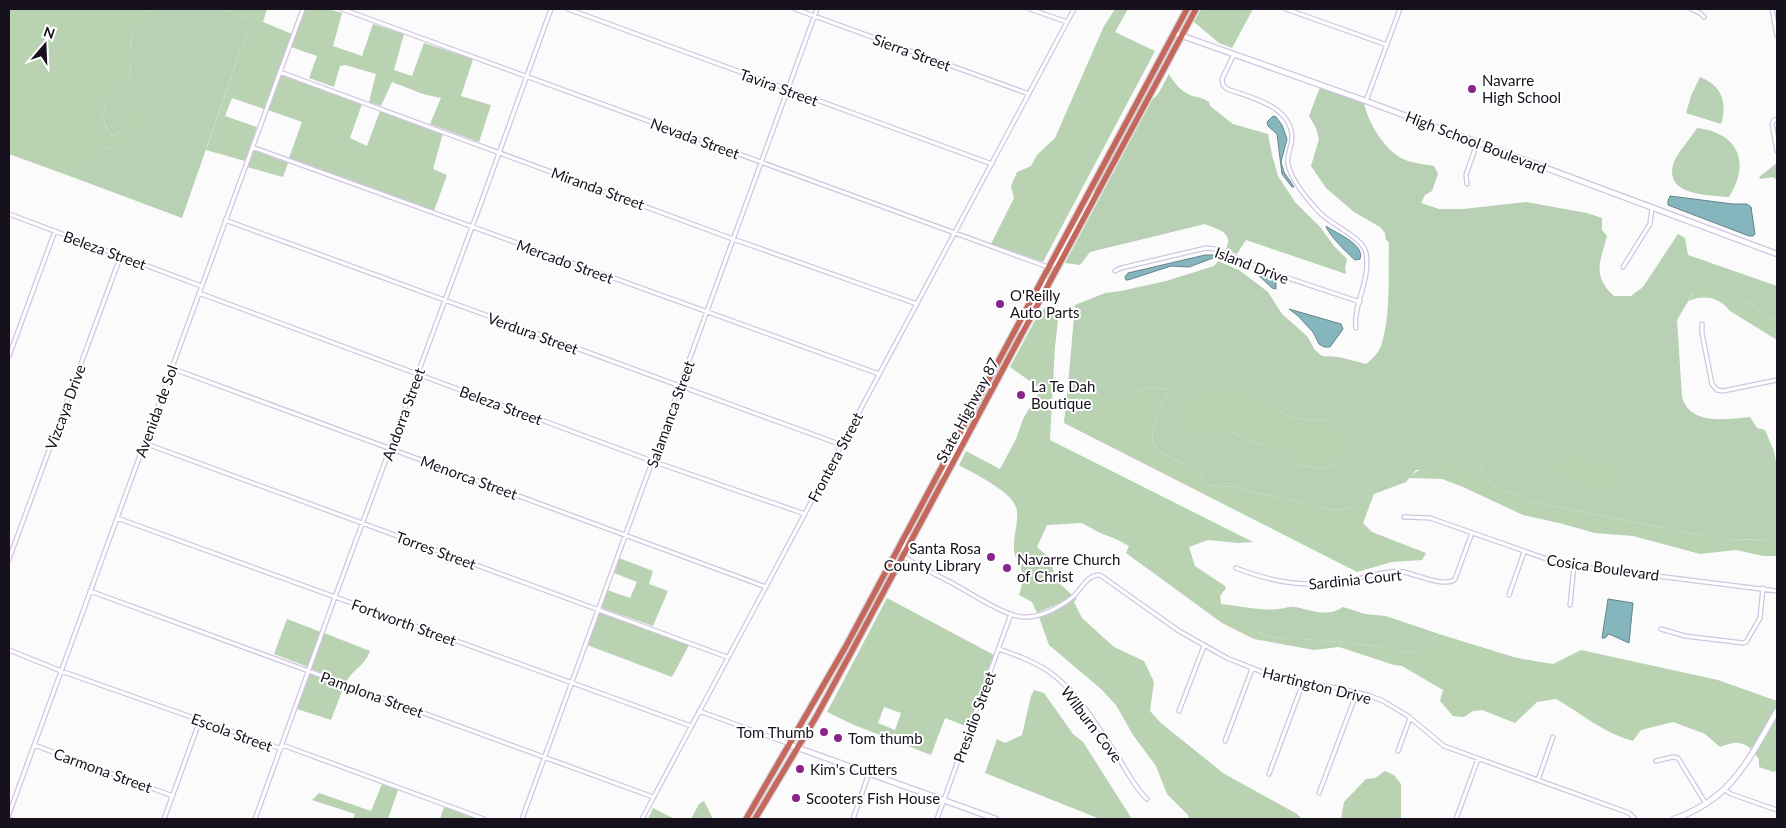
<svg xmlns="http://www.w3.org/2000/svg" width="1786" height="828" font-family="Lato,sans-serif">
	<style>
		.green { fill: #b8d0b3; fill-rule: evenodd }
		.forest { fill: #b8d2b2; fill-rule: evenodd }
		.water { fill: #85b5bd; stroke: #64848d }
		.lines { fill: none; stroke-linecap: round; stroke-linejoin: round }
		.street-casing { stroke: #d1c5e2; stroke-width: 5.5 }
		.secondary-casing { stroke: #d1c5e2; stroke-width: 7 }
		.highway-casing { stroke: #d5d4d6; stroke-width: 8 }
		.street { stroke: #fff; stroke-width: 3 }
		.secondary { stroke: #fff; stroke-width: 4.5 }
		.highway { stroke: #c5675c; stroke-width: 5.5 }
		.poi-dot { fill: #8a248b; stroke: #fff; stroke-width: 2 }
		.labels { text-anchor: middle; dominant-baseline: central; stroke-width: 4; stroke-linejoin: round; paint-order: stroke }
		.street-label { font-size: 15px; fill: #16111c; stroke: #fff }
		.poi-label { font-size: 15px; fill: #16111c; stroke: #fff; text-anchor: start }
	</style>
	<rect width="100%" height="100%" fill="#fbfbfb"/>
	<path class="green" d="M144,9H222L251,20L182,218L75,178C81,167 95,160 102,149L116,147L124,123L118,134L109,136L107,128L102,117L107,99L131,75C130,61 128,45 135,32C139,26 146,25 152,16Z
		M1169,74C1173,82 1181,91 1190,95C1197,98 1203,97 1209,102L1210,106L1233,124L1268,134L1272,155L1278,176L1295,202L1321,228L1334,246L1347,259L1345,268L1346,274L1246,240L1237,254L1226,249C1234,232 1218,230 1205,224L1090,252L1080,265L1065,263L1152,100L1158,94Z
		M1700,77C1721,85 1728,102 1721,124L1686,113L1691,96Z
		M1320,87L1364,103C1368,122 1384,150 1403,159C1411,163 1424,164 1434,166L1438,174L1432,191L1425,195L1421,203L1439,209H1463L1526,202L1587,213L1602,218V230L1607,236C1600,262 1592,276 1614,296H1631L1643,287L1678,234L1685,238L1688,255L1777,286V322L1737,295L1693,293L1677,320L1682,397C1690,426 1727,419 1750,417L1757,428L1765,430L1774,451L1777,467V539L1774,540L1723,539L1532,502L1493,486L1480,468L1416,470L1406,482L1374,494L1355,506L1334,510L1234,487L1208,485L1193,468L1163,454L1153,443L1152,432L1169,389L1149,387L1125,395H1101L1068,385L1075,305L1105,293L1121,291L1166,281L1214,266L1218,261L1239,270L1268,292L1282,314L1307,336L1315,350L1322,356L1339,357L1366,364C1373,358 1380,352 1382,343C1391,314 1388,272 1389,242L1386,240L1385,233L1380,227L1354,212L1326,188L1311,166L1319,139L1316,128L1309,116ZM1270,403L1288,416L1316,421L1331,419L1352,437L1350,459L1324,469L1297,465L1280,453L1231,432Z
		M1697,128C1738,133 1751,162 1729,197C1709,195 1665,196 1673,165C1676,154 1691,138 1697,128Z
		M1777,163V180L1773,177L1761,179L1759,177Z
		M1221,604C1240,606 1260,611 1279,609C1284,609 1290,606 1295,607C1312,610 1326,618 1343,607L1365,614L1386,616L1439,634L1415,652L1402,653L1381,646L1304,639H1286L1269,636L1252,629L1229,608Z"/>
	<path class="forest" d="M9,9H144L152,16C147,25 139,26 135,32C128,44 130,61 131,75L107,99L102,117L110,136L118,134L130,110L138,105L149,107L150,115L142,129L129,141L116,147L102,149C95,160 81,167 75,178L9,154Z
		M222,9H267L263,22L292,34L264,109L232,98L225,116L257,127L245,161L206,150L251,20Z
		M305,9H329L342,13L333,46L362,56L373,24L404,34L394,70L412,76L424,43L473,59L461,96L491,105L479,142L430,124L441,98L423,94L392,82L381,106L369,102L376,74L345,65L340,66L334,87L309,78L317,56L291,47Z
		M1115,9H1128L1115,32L1155,51L1043,262L991,244L1014,198L1011,186L1017,172L1031,166L1037,155L1055,138L1104,26Z
		M1201,9H1253L1232,48L1219,43L1194,22Z
		M281,75L362,104L350,138L367,146L380,111L443,133L433,169L447,175L434,211L289,158L302,122L268,110Z
		M253,150L288,163L283,177L247,167Z
		M1715,287L1737,295L1777,322V340L1730,311C1720,298 1704,294 1689,301C1695,287 1700,289 1715,287Z
		M1047,305L1059,311L1055,347L1050,440L1253,542L1238,543L1208,540L1189,547L1195,566L1225,586L1226,588L1220,596L1221,604L1229,608L1252,629L1269,636L1286,639H1304L1381,646L1402,653L1415,652L1439,634L1517,658L1553,664L1581,650L1718,680L1777,701V707L1752,750C1741,740 1733,742 1720,747L1705,734L1673,722L1641,730L1633,741C1604,733 1582,714 1556,699L1537,702L1515,723L1482,710L1473,711L1464,717L1453,716L1440,701L1443,690L1402,666L1394,665L1339,647L1314,650L1254,639L1222,623L1126,553L1129,546L1116,539L1100,533L1082,523L1047,525L1037,547L1048,557L1058,582L1072,595L1062,602L1037,613L1032,602L1019,595C1023,584 1024,576 1020,565C1018,560 1014,556 1014,550C1013,538 1018,525 1017,512C1017,493 974,474 959,465L966,451L1000,469L1016,439L1023,419L1041,389L1010,367L1034,322Z
		M1068,385L1101,395H1125L1149,387L1169,389L1152,432L1153,443L1163,454L1193,468L1208,485L1234,487L1334,510L1355,506L1374,494L1363,523L1372,532L1426,553L1422,560L1392,562L1357,572L1064,423Z
		M1208,391H1246L1270,403L1288,416L1316,421L1331,419L1352,437L1359,447L1350,459L1324,469L1297,465L1280,453L1231,432L1204,437L1183,431L1173,408L1186,395Z
		M1562,455L1612,459L1626,467L1631,482L1622,487L1601,491L1567,483L1550,471L1553,460Z
		M1455,464L1480,468L1493,486L1532,502L1723,539L1774,540L1777,539V556H1763L1736,550L1700,554L1633,536L1595,533L1559,523L1523,515L1463,487L1442,479L1409,478C1422,464 1437,466 1455,464Z
		M619,558L653,571L649,584L668,591L653,626L601,608L607,590L630,598L637,582L614,573Z
		M887,598L994,655L968,727L945,718L931,755L854,725L827,712ZM884,707L901,713L895,730L878,723Z
		M1075,598L1077,599L1074,602L1082,618L1114,647L1144,661L1154,682L1150,711L1161,723L1223,773L1297,814L1302,819H1189L1188,815L1167,794L1156,766L1133,735L1116,705L1101,689L1049,645L1039,617L1063,606Z
		M599,612L689,645L672,677L587,645Z
		M287,619L321,632L308,667L274,654Z
		M324,633L370,651C364,667 355,667 346,682L311,669Z
		M310,674L344,686L331,720L297,709Z
		M1034,690L1044,693L1073,734L1083,742L1132,819H1100L985,773L997,739L1005,743L1022,735L1031,696Z
		M1777,714V770L1774,772L1759,767V759L1754,753Z
		M1385,771L1394,775L1401,784V819H1341L1344,802L1366,779L1375,778Z
		M382,784L398,790L388,819H353L355,814L312,800L319,793L371,811Z
		M704,801L713,819H691L699,804Z
		M444,807L478,819H440Z
		M653,808L675,819H648Z"/>
	<path class="water" d="M1273,116L1276,117L1282,125L1287,139L1281,162L1284,172L1294,187H1292L1282,174L1277,134L1268,126L1267,122Z
		M1670,196L1733,204H1747L1751,207L1755,234L1753,236H1749L1668,205V201Z
		M1326,226C1337,234 1365,244 1360,259L1355,260C1349,255 1327,233 1326,226Z
		M1205,255H1214L1213,258L1189,267L1171,266L1128,280H1126L1125,277L1128,273Z
		M1254,271L1276,281V289L1272,288Z
		M1289,309L1341,324L1343,329L1330,347H1324L1319,344L1313,332L1297,315Z
		M1608,599L1633,603L1629,643L1609,634L1605,638H1602Z"/>
	<g class="lines">
		<g class="street-casing">
			<path id="street" d="M342,9L1048,267
				M568,9L992,164
				M795,9L1029,94
				M1030,9L1067,22
				M1286,9L1387,45
				M1691,9L1700,13L1704,17
				M1772,9L1777,36
				M1234,54L1222,79L1223,85L1227,89C1250,97 1292,106 1292,138C1292,147 1286,155 1288,164C1291,180 1308,200 1319,212C1331,225 1364,238 1366,253C1371,280 1353,304 1356,328
				M280,72L733,239L917,304
				M1366,101L1400,9
				M1777,119L1774,120L1772,124L1777,151
				M252,147L879,374
				M1467,184L1466,175L1477,143
				M9,214L201,286
				M225,220L842,445
				M1051,266L1056,263L1095,193
				M1623,267L1650,224L1652,208
				M1115,271L1121,268L1206,248L1216,249L1270,272L1360,302
				M199,293L652,461L805,514
				M1702,324V333L1712,384L1717,390L1723,391L1777,380
				M1021,331L1044,285L1047,273
				M9,356L55,231
				M171,368L766,587
				M144,443L727,657
				M942,478L965,432L964,425
				M1404,517L1430,518L1561,564L1777,591
				M117,518L691,726
				M903,553L904,543L908,535
				M903,556C919,567 937,575 954,584C970,593 1005,616 1023,617C1039,618 1056,609 1069,600C1080,593 1086,574 1100,575L1179,631L1227,658L1277,678L1337,688L1368,695L1383,701L1408,716L1444,746L1629,813L1635,819
				M9,559L121,255
				M891,567L901,558
				M1236,568C1272,582 1306,588 1344,582C1361,579 1388,569 1404,572C1417,575 1446,588 1455,579L1472,533
				M90,591L653,797
				M1509,595L1524,552
				M1570,605L1574,566
				M1661,629L1685,636L1743,643L1746,642L1760,618L1763,588
				M999,649C1016,655 1033,661 1048,671C1077,691 1097,725 1116,754C1126,769 1134,787 1147,799
				M9,650L61,671L279,748L285,746L484,819
				M699,711L790,744
				M1179,711L1204,646
				M1225,741L1252,669
				M34,745L173,796
				M1398,751L1410,718
				M1656,761L1673,757L1678,758L1706,804
				M1269,774L1303,683
				M1538,780L1553,737
				M1725,790L1731,794L1777,810
				M1319,793L1357,692
				M9,814L303,9
				M9,819H10
				M164,819L200,720
				M255,819L335,597L485,192L551,9
				M522,819L817,9
				M642,819L1074,9
				M853,819L869,773
				M937,819L1011,614
				M1456,819L1478,759"/>
		</g>
		<g class="secondary-casing">
			<path id="secondary" d="M1174,33L1366,101L1777,254
				M790,745L996,819
				M1674,819C1732,799 1748,760 1777,711"/>
		</g>
		<g class="highway-casing">
			<path id="highway" d="M746,819L846,646L1187,9
				M755,819L816,717L853,649L1196,9"/>
		</g>
		<use href="#street" class="street"/>
		<use href="#secondary" class="secondary"/>
		<use href="#highway" class="highway"/>
	</g>
	<g class="poi-dot">
		<circle cx="1472" cy="89" r="5"/>
		<circle cx="1000" cy="304" r="5"/>
		<circle cx="1021" cy="395" r="5"/>
		<circle cx="991" cy="557" r="5"/>
		<circle cx="1007" cy="568" r="5"/>
		<circle cx="824" cy="732" r="5"/>
		<circle cx="838" cy="738" r="5"/>
		<circle cx="800" cy="769" r="5"/>
		<circle cx="796" cy="798" r="5"/>
	</g>
	<g class="labels">
		<g class="street-label">
			<text transform="translate(912 52) rotate(20)">Sierra Street</text>
			<text transform="translate(779 87) rotate(20)">Tavira Street</text>
			<text transform="translate(695 138) rotate(20)">Nevada Street</text>
			<text transform="translate(1476 142) rotate(21)">High School Boulevard</text>
			<text transform="translate(598 188) rotate(20)">Miranda Street</text>
			<text transform="translate(105 250) rotate(20)">Beleza Street</text>
			<text transform="translate(565 261) rotate(20)">Mercado Street</text>
			<text transform="translate(1252 265) rotate(21)">Island Drive</text>
			<text transform="translate(533 333) rotate(20)">Verdura Street</text>
			<text transform="translate(501 405) rotate(20)">Beleza Street</text>
			<text transform="translate(65 407) rotate(-70)">Vizcaya Drive</text>
			<text transform="translate(967 410) rotate(-62)">State Highway 87</text>
			<text transform="translate(156 411) rotate(-70)">Avenida de Sol</text>
			<text transform="translate(403 414) rotate(-70)">Andorra Street</text>
			<text transform="translate(670 414) rotate(-70)">Salamanca Street</text>
			<text transform="translate(835 457) rotate(-62)">Frontera Street</text>
			<text transform="translate(469 477) rotate(20)">Menorca Street</text>
			<text transform="translate(436 550) rotate(20)">Torres Street</text>
			<text transform="translate(1603 567) rotate(8)">Cosica Boulevard</text>
			<text transform="translate(1355 579) rotate(-6)">Sardinia Court</text>
			<text transform="translate(404 622) rotate(20)">Fortworth Street</text>
			<text transform="translate(1317 685) rotate(14)">Hartington Drive</text>
			<text transform="translate(372 694) rotate(20)">Pamplona Street</text>
			<text transform="translate(974 717) rotate(-70)">Presidio Street</text>
			<text transform="translate(1092 724) rotate(53)">Wilburn Cove</text>
			<text transform="translate(232 732) rotate(20)">Escola Street</text>
			<text transform="translate(103 770) rotate(20)">Carmona Street</text>
		</g>
		<g class="poi-label">
			<text x="1482" y="80">Navarre<tspan x="1482" dy="17">High School</tspan></text>
			<text x="1010" y="295">O'Reilly<tspan x="1010" dy="17">Auto Parts</tspan></text>
			<text x="1031" y="386">La Te Dah<tspan x="1031" dy="17">Boutique</tspan></text>
			<text x="981" y="548" text-anchor="end">Santa Rosa<tspan x="981" dy="17">County Library</tspan></text>
			<text x="1017" y="559">Navarre Church<tspan x="1017" dy="17">of Christ</tspan></text>
			<text x="814" y="732" text-anchor="end">Tom Thumb</text>
			<text x="848" y="738">Tom thumb</text>
			<text x="810" y="769">Kim's Cutters</text>
			<text x="806" y="798">Scooters Fish House</text>
		</g>
	</g>
	<rect width="1786" height="828" fill="none" stroke="#16111c" stroke-width="20"/>
	<g transform="translate(45 45) rotate(19)" stroke="#ffffff" stroke-width="4" paint-order="stroke">
	<path d="M0-4L9 19L0 12L-9 19Z" fill="#16111c"/>
	<text y="-8" font-size="14" font-weight="bold" text-anchor="middle" fill="#16111c">N</text>
	</g>
</svg>
